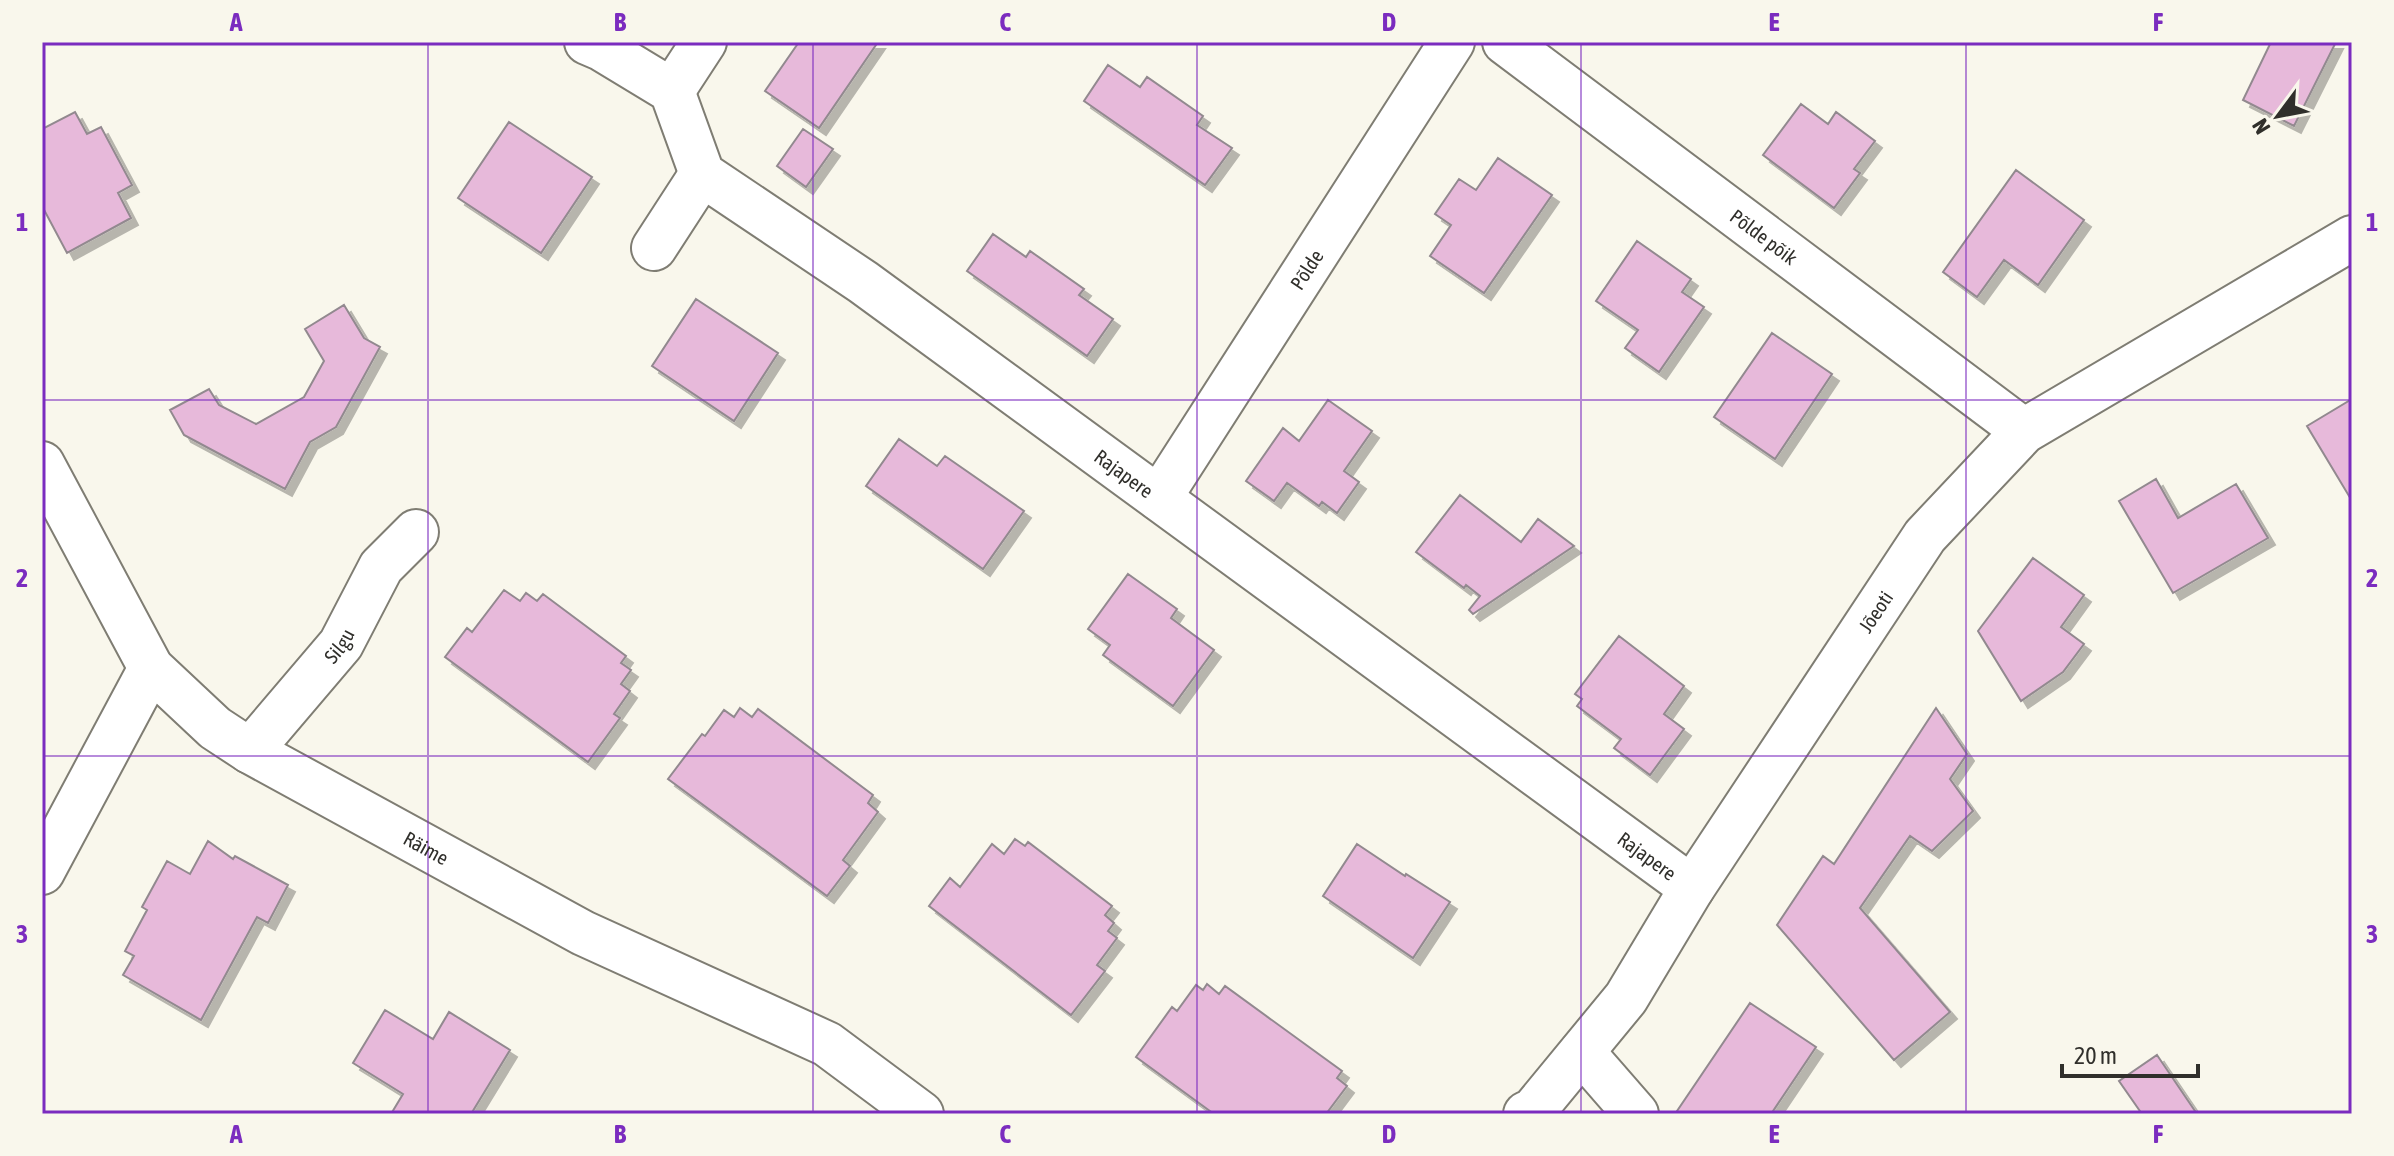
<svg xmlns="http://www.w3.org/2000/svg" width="2394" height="1156" font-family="'Asap Condensed',sans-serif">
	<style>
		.building { fill: #e7b9da; stroke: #92898f; stroke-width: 2; filter: url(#shadow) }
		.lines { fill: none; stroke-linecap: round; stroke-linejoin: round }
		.minor-casing { stroke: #7f7d73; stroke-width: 48 }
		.minor { stroke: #fff; stroke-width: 44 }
		.grid { fill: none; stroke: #7b2cbf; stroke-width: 2; stroke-opacity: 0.55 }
		.labels { text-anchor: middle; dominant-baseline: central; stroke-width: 8; stroke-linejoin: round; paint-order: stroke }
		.street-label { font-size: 20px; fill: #302f2b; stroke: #f9f7ec }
		.neatline { fill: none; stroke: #7b2cbf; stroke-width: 3 }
		.grid-label { font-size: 26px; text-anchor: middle; font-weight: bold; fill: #7b2cbf }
	</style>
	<defs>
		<filter id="shadow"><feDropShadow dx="7" dy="7" stdDeviation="0" flood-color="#0004"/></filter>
	</defs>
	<rect width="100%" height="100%" fill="#f9f7ec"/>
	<path class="building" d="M799,42H878L819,128L765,91Z
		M2271,42H2336L2294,126L2243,100Z
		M1108,65L1140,87L1147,77L1203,116L1197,125L1232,148L1205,185L1084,101Z
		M1801,104L1828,124L1836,112L1875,141L1854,169L1860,173L1834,208L1763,155Z
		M75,112L87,134L101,127L132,185L118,193L131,218L67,253L42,206V129Z
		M509,122L592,177L541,253L458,198Z
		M803,129L833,149L806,187L777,166Z
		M1498,158L1552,195L1484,293L1430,256L1451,225L1435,214L1459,179L1476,190Z
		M2016,170L2084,220L2038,285L2004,260L1977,297L1943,272Z
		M993,234L1026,257L1030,251L1084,289L1079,295L1113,319L1087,356L967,271Z
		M1637,241L1691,279L1682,292L1704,307L1659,372L1625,348L1638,330L1596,301Z
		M696,299L778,353L734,421L652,366Z
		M344,305L364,338L380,347L336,427L310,442L285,489L184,435L170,410L209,389L219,405L256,424L304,397L324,361L305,329Z
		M1772,333L1832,374L1775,459L1714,417Z
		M2352,399V501L2307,426Z
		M1328,400L1372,431L1344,471L1359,482L1337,513L1322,502L1319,506L1287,483L1274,501L1246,481L1283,428L1299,441Z
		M899,439L937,466L945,456L1024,511L983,569L866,486Z
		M2156,479L2178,518L2236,484L2268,538L2173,593L2119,501Z
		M1460,495L1521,542L1538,519L1574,546L1473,614L1469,610L1480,596L1466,585L1464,588L1416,552Z
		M2033,558L2084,595L2061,627L2084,644L2063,672L2021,701L1978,631Z
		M1128,574L1177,609L1171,618L1214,650L1173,706L1103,655L1110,645L1088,629Z
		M504,590L520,601L526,593L537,601L543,594L626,656L621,663L631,670L621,684L630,691L614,714L620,718L588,762L445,657L467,628L472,632Z
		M1619,636L1684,686L1664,714L1684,729L1650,775L1614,748L1621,739L1577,706L1582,699L1575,694Z
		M740,708L752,717L758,709L873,795L868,803L878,812L843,860L850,866L827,896L668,779L702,734L705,736L724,710L734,717Z
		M1936,708L1967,754L1950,779L1973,811L1932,851L1910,836L1860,908L1950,1012L1894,1060L1777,925L1823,856L1834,864Z
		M1015,839L1025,846L1028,842L1112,906L1105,915L1114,923L1108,931L1117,938L1097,965L1105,971L1071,1015L929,906L950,878L960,887L992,844L1004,854Z
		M208,841L233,859L235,856L288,885L268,923L257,917L201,1020L123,975L134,956L125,951L147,910L142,907L167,861L190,874Z
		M1357,844L1405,876L1406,874L1450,902L1413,958L1323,896Z
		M1207,984L1219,994L1225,986L1342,1071L1337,1078L1347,1086L1326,1114H1214L1136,1057L1172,1007L1177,1011L1196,985L1203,990Z
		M1750,1003L1816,1047L1771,1114H1675Z
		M385,1010L433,1039L449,1012L510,1050L471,1114H391L403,1094L353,1063Z
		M2157,1055L2197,1114H2142L2119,1081Z"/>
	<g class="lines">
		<g class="minor-casing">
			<g id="minor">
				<path id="s1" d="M587,42L601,48L672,91L702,174L863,282L1692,888"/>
				<path id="s2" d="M1505,42L2024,431"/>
				<path d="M672,91L704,42"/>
				<path d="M654,248L702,174"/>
				<path id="s3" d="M42,464L151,668L215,728L250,751L583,933L827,1044L921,1114"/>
				<path id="s4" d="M1159,498L1452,42"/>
				<path id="s5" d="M250,751L341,644L381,567L416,532"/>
				<path d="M42,872L151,668"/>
				<path d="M1582,1052L1636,1114"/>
				<path id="s6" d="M1526,1114L1533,1111L1626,998L1692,888L1925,536L2024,431L2352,238"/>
			</g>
		</g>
		<use href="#minor" class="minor"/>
	</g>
	<path class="grid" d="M428,42V1114M813,42V1114M1197,42V1114M1581,42V1114M1966,42V1114M42,400H2352M42,756H2352"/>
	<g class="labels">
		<g class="street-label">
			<text stroke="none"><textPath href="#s2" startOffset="324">Põlde põik</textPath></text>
			<text stroke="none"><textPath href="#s4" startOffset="272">Põlde</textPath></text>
			<text stroke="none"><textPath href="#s1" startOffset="704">Rajapere</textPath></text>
			<text stroke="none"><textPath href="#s6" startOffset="614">Jõeoti</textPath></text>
			<text stroke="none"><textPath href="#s5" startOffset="138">Silgu</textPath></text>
			<text stroke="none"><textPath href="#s3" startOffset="562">Räime</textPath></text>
			<text stroke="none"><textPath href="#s1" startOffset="1352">Rajapere</textPath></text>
		</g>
	</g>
	<rect width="2394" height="1156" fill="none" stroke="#f9f7ec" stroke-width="88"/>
	<g transform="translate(2278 116) rotate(238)" stroke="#f9f7ec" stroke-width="6" paint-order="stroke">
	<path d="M0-6L14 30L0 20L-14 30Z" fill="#302f2b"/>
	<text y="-12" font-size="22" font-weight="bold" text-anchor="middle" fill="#302f2b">N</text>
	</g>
	<path d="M2062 1064v12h136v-12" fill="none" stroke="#302f2b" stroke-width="4"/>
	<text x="2074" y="1064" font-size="24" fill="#302f2b" stroke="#f9f7ec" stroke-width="6" paint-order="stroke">20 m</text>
	<rect x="44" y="44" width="2306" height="1068" class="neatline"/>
	<g class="grid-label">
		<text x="236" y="31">A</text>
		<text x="620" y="31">B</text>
		<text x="1005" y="31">C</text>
		<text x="1389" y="31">D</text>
		<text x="1774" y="31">E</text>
		<text x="2158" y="31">F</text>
		<text x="22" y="231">1</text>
		<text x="2372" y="231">1</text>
		<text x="22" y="587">2</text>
		<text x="2372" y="587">2</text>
		<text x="22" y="943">3</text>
		<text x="2372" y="943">3</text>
		<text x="236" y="1143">A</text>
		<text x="620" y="1143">B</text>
		<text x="1005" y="1143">C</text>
		<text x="1389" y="1143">D</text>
		<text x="1774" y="1143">E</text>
		<text x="2158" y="1143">F</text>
	</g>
</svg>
